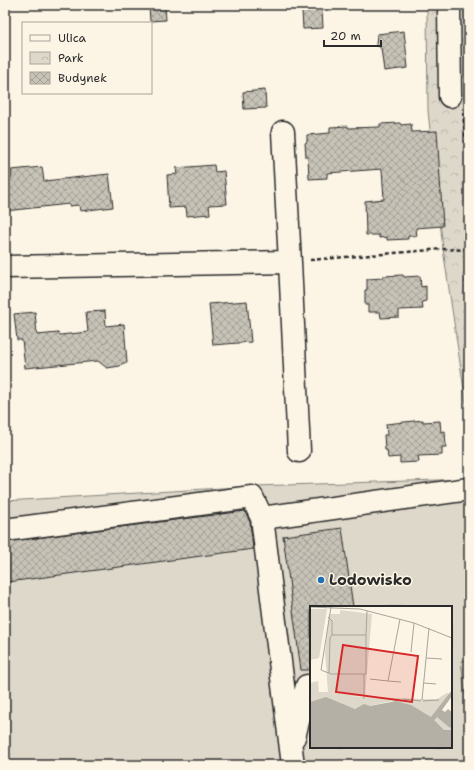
<svg xmlns="http://www.w3.org/2000/svg" width="474" height="770" font-family="'Shantell Sans',sans-serif">
	<style>
		.park { fill: url(#park-crowns); stroke: #84827a }
		.pitch { fill: #ded8ca; stroke: #84827a; fill-rule: evenodd }
		.building { fill: url(#building-cross-hatch); stroke: #2b2b2b }
		.lines { fill: none; stroke-linecap: round; stroke-linejoin: round }
		.minor-casing { stroke: #2b2b2b; stroke-width: 25 }
		.path { stroke: #2b2b2b; stroke-width: 2.5; stroke-dasharray: 4 3; stroke-linecap: butt }
		.minor { stroke: #fcf5e5; stroke-width: 22 }
		.poi-dot { fill: #1f6fb2; stroke: #fcf5e5; stroke-width: 1.5 }
		.labels { text-anchor: middle; dominant-baseline: central; stroke-width: 3; stroke-linejoin: round; paint-order: stroke }
		.poi-label { font-size: 15px; font-weight: bold; fill: #2b2b2b; stroke: #fcf5e5; text-anchor: start }
		.inset-river { fill: none; stroke: #b4b0a5; stroke-width: 2 }
		.inset-road { fill: none; stroke: #a8a49b; stroke-width: 1 }
		.view { fill: #d62828; fill-opacity: 0.15; stroke: #d62828; stroke-width: 2 }
		.inset-edge { fill: none; stroke: #2b2b2b; stroke-width: 2 }
	</style>
	<defs>
		<pattern id="park-crowns" width="20" height="18" patternUnits="userSpaceOnUse"><rect width="20" height="18" fill="#ded8ca"/><path d="M2 6a3 3 0 1 1 6 0M12 15a3 3 0 1 1 6 0" fill="none" stroke="#bfbaae"/></pattern>
		<pattern id="building-cross-hatch" width="8" height="8" patternUnits="userSpaceOnUse"><rect width="8" height="8" fill="#c8c3b7"/><path d="M0 0l8 8M0 8l8-8" fill="none" stroke="#a39f95"/></pattern>
	</defs>
	<rect width="100%" height="100%" fill="#fcf5e5"/>
	<filter id="ink" filterUnits="userSpaceOnUse"><feTurbulence type="fractalNoise" baseFrequency=".025" numOctaves="2"/><feDisplacementMap in="SourceGraphic" scale="8" xChannelSelector="R" yChannelSelector="G"/><feConvolveMatrix kernelMatrix="1 2 1 2 8 2 1 2 1" color-interpolation-filters="sRGB"/></filter>
	<g filter="url(#ink)">
		<path class="park" d="M427,5H469V423L443,249L428,111Z
			M469,660V724L461,661Z"/>
		<path class="pitch" d="M469,479V660L461,661L469,724V765H5V501L255,486ZM311,607H451V747H311Z"/>
		<path class="building" d="M149,6H165L166,20L150,21Z
			M322,9L323,28L303,29L302,11Z
			M404,31L408,68L384,71L381,48L376,45L377,34Z
			M265,90L266,108L244,109L243,92Z
			M400,123L401,125L411,124L412,132L437,131L443,226L416,228L417,236H408V239L387,240V237L379,238V235H366L365,201L384,199L382,169L327,173V178L309,179L308,157H306L305,143L307,142V135L330,133V127L348,126V128L380,127V124Z
			M214,165L215,172L224,171L227,204L209,205L210,214L198,215L187,216L186,207L169,208L167,175L177,174L176,168Z
			M42,167L44,181L109,174L113,207L80,211L79,205L69,206V204L5,211V178L12,177L11,170Z
			M403,275L404,277L420,276L421,287L426,286V301L422,302L423,309L399,310V317L381,318L380,312H368V305H365V290H367V279L383,278V276Z
			M247,301L251,342L213,345L209,304Z
			M105,311L106,326L124,324L127,363H123L120,366L107,368L98,361L25,368L22,340H17L14,314L35,312L37,335L58,333L60,335L88,332L86,312Z
			M423,420V422L440,421L441,432L445,431L446,447H442V455L418,456L419,462L400,463V457L388,458L387,450H385L384,435H387L386,424Z
			M245,511L250,522L253,549L8,582L5,557V542Z
			M342,528L353,607H311V670H301L283,536Z"/>
		<g class="lines">
			<g class="minor-casing">
				<path id="minor" d="M449,5L450,96
					M283,132L290,262
					M5,267L290,262L299,451
					M262,518L469,489
					M5,530L252,497L262,518L293,765
					M294,737L307,686"/>
			</g>
			<path class="path" d="M463,112L469,171
				M469,237L466,282L469,305
				M310,260L443,249L469,250"/>
			<use href="#minor" class="minor"/>
		</g>
	</g>
	<circle class="poi-dot" cx="321" cy="580" r="4"/>
	<g class="labels">
		<g class="poi-label">
			<text x="329" y="580">Lodowisko</text>
		</g>
	</g>
	<g transform="translate(310 606)">
		<rect width="142" height="142" fill="#fcf5e5"/>
		<path d="M0,3H17L9,52L0,54ZM8,75L9,86H37V90L113,93H127L137,87L141,89L126,110L142,120V142H0V77ZM82,95L94,97L118,109L31,102V98L45,103Z" fill="#ded8ca" fill-rule="evenodd"/>
		<path d="M30,4L62,8L55,90H37V86H18L15,47L19,8H30Z" fill="#ded8ca"/>
		<path d="M142,84V90L132,104L135,106L138,103L142,106V120L140,122L127,111L124,114L134,124H142V142H0V96L16,91L45,103L54,98L60,100L86,95L101,99L121,111Z" fill="#b4b0a5"/>
		<path class="inset-river" d="M103,142L142,87"/>
		<path class="inset-road" d="M0,1L50,3L104,17L142,32M21,1L11,64L21,68H56V29M18,11L22,15V29M101,46L104,17M116,52L132,53M19,67L20,32L22,29H56L57,5M60,73L78,75L90,13M78,75L91,76M114,77L126,78M54,93V68M93,93L111,95M112,94L119,22M113,95L129,94"/>
		<path class="view" d="M33,39L108,50L102,96L26,86Z"/>
		<rect width="142" height="142" class="inset-edge"/>
	</g>
	<rect width="474" height="770" fill="none" stroke="#fcf5e5" stroke-width="20"/>
	<rect x="10" y="10" width="454" height="750" fill="none" stroke="#2b2b2b" stroke-width="1.5" filter="url(#ink)"/>
	<rect x="22" y="22" width="130" height="72" fill="#fcf5e5" stroke="#a8a49b"/>
	<rect x="30" y="35" width="20" height="6" fill="#fcf5e5" stroke="#a8a49b"/>
	<text x="58" y="42" font-size="12" fill="#2b2b2b">Ulica</text>
	<rect x="30" y="52" width="20" height="12" fill="url(#park-crowns)" stroke="#a8a49b"/>
	<text x="58" y="62" font-size="12" fill="#2b2b2b">Park</text>
	<rect x="30" y="72" width="20" height="12" fill="url(#building-cross-hatch)" stroke="#a8a49b"/>
	<text x="58" y="82" font-size="12" fill="#2b2b2b">Budynek</text>
	<path d="M324 40v6h57v-6" fill="none" stroke="#2b2b2b" stroke-width="2"/>
	<text x="330" y="40" font-size="12" fill="#2b2b2b" stroke="#fcf5e5" stroke-width="3" paint-order="stroke">20 m</text>
</svg>
